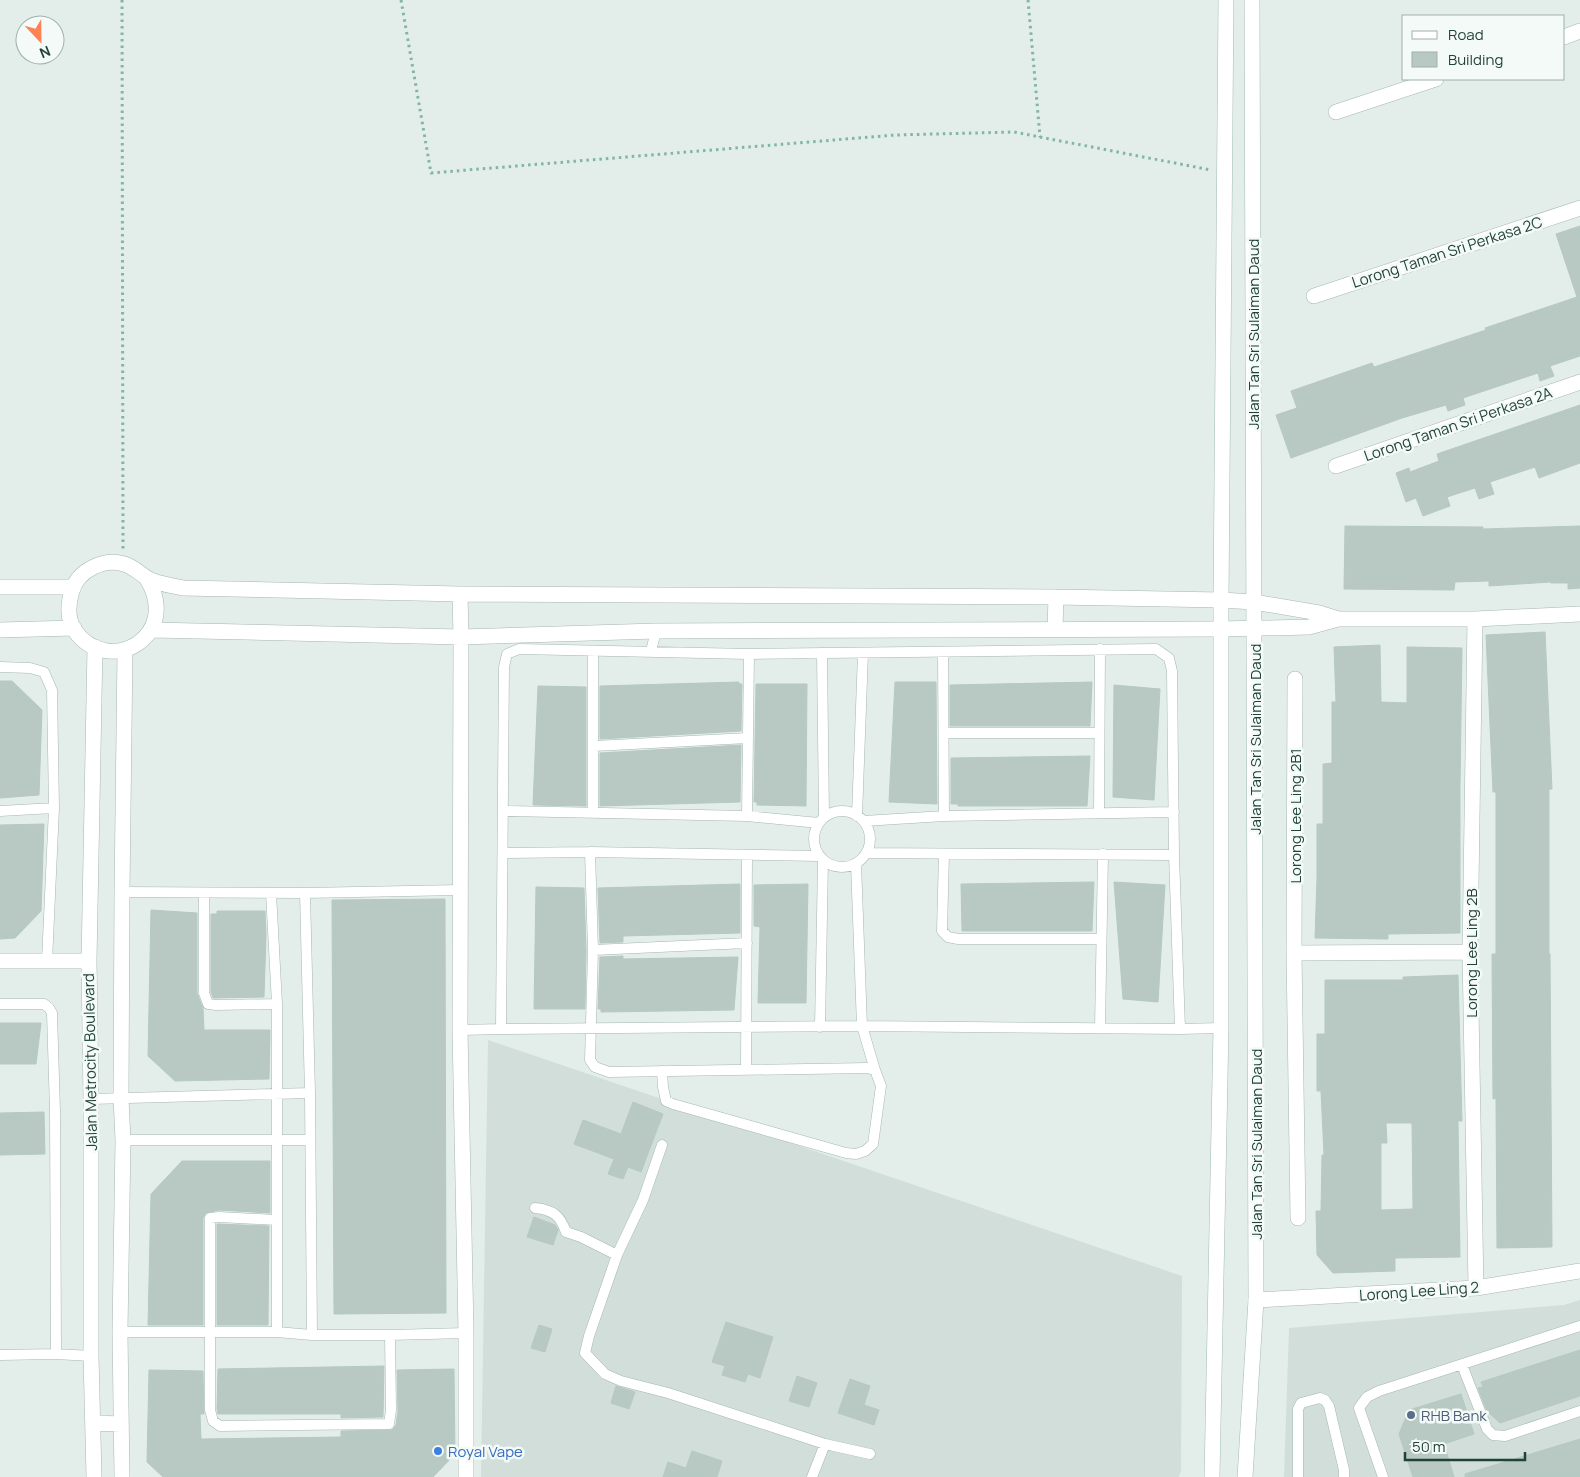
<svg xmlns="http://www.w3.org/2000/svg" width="1580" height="1477" font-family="Manrope,sans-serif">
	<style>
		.built { fill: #d1ded9 }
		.building { fill: #b8c9c3; stroke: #b5c9c1; fill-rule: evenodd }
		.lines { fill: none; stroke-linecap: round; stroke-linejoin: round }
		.lane-casing { stroke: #a5b7b2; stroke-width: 11 }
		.street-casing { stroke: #a5b7b2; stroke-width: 16 }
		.secondary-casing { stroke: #a0bbb3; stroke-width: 16 }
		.path { stroke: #81b5a6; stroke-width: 3; stroke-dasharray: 2.5 4; stroke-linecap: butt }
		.lane { stroke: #fff; stroke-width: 10 }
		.street { stroke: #fff; stroke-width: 15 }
		.secondary { stroke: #fff; stroke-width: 15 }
		.service-dot { fill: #5c6f8a; stroke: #f4faf7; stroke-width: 2 }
		.shop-dot { fill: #3f7fe0; stroke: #f4faf7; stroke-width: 2 }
		.labels { text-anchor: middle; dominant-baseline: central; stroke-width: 5; stroke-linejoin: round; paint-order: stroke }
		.street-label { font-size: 15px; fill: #21423a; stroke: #f4faf7 }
		.service-label { font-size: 15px; fill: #4e5e75; stroke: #f4faf7; text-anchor: start }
		.shop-label { font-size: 15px; fill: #366cbe; stroke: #f4faf7; text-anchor: start }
	</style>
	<rect width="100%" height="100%" fill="#e3eeea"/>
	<path class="built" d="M488,1040L1182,1276L1181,1470L1179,1477H481Z
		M1580,1300V1477H1284L1289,1328L1564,1305Z"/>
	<path class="building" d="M1580,226V356L1550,366L1554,376L1540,381L1538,373L1463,398L1465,405L1448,411L1446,405L1402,418L1291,458L1276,415L1297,408L1291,391L1372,363L1374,367L1486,330L1485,328L1577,297L1556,234Z
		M1580,405V463L1539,478L1535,467L1490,482L1494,494L1479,499L1475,488L1447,497L1450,506L1423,516L1416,498L1406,502L1396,473L1409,468L1410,472L1439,461L1437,454Z
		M1345,526L1483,527V529L1580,526V588L1568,589V583H1551V582L1489,586V581L1455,582L1454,590L1344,589Z
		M1545,632L1552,789H1549V954H1550L1552,1247L1497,1248L1496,1098L1493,1099L1492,954H1496V792H1493L1486,635Z
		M1380,645L1381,702L1407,703V647L1462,648L1460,787V933L1388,934V939L1315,938L1317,878V824H1323V764L1332,763V702H1336L1334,647Z
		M0,681H12L42,710L39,795L0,798Z
		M739,682V684H742L741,731L600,739V686Z
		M895,682H936L937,804L889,802Z
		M1092,682L1090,726H950V685Z
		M756,684H807L806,806L757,805V802H754Z
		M1114,685L1160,689L1154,800L1113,797Z
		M538,686L586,687V806L533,805Z
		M741,745L740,802L600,806V753Z
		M1090,756L1087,806H958V804H951V758Z
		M44,824L41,911L15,938L0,939V825Z
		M1094,882L1092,931H962L961,884Z
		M1114,882L1165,885L1158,1002L1123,999Z
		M740,884V933L623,936V942L600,943L598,888Z
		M808,884L806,1003H758L760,927L754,926V885Z
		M536,887L584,888L586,950L585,1009H534Z
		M445,899L446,1313L334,1314L332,900Z
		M151,910L197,913V993L203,1008L204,1030H270L269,1079L175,1081L148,1056Z
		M217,911H265L266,935L264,997L213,998L211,992V914H217Z
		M623,956V959L738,957L734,1010L601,1012V1009H598L600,957Z
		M1458,975L1462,1121H1458L1460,1257L1395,1258V1271L1333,1273L1317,1255L1316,1211H1321L1322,1155H1324L1321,1091H1317V1034H1325V980H1403V977ZM1386,1123H1412L1413,1209L1381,1210V1143H1387Z
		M0,1023H41L36,1064H0Z
		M633,1102L663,1114L641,1172L628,1167L623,1179L608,1174L614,1159L574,1144L583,1120L621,1134Z
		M44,1112L45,1154L0,1155V1113Z
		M182,1161H270V1213L219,1210L206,1213L203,1218V1325H148L151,1194Z
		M534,1217L555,1225L558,1230L553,1245L527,1237Z
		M217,1224L269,1226L268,1325H217Z
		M726,1322L773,1337L760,1378L748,1374L745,1382L722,1375L725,1366L712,1362Z
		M539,1325L552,1329L545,1352L531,1348Z
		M1580,1350V1396L1500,1423L1487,1411L1478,1388L1483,1387L1481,1382Z
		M384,1366L383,1417L341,1418V1414H218L217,1409L218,1369Z
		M454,1369L455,1454L433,1477H163L147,1462L149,1370L203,1371L204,1414H200L201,1439L341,1437V1431L392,1430L396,1425L398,1411L397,1370Z
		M797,1376L817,1383L809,1407L789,1401Z
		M850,1379L870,1386L864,1405L879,1410L874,1425L838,1413Z
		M616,1386L635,1392L629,1409L611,1403Z
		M1461,1394L1474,1434L1444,1444L1454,1477H1413L1399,1434L1409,1410Z
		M1580,1439V1477H1465V1474Z
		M692,1451L722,1461L717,1477H663L668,1462L686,1468Z"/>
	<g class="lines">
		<g class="lane-casing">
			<path id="lane" d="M651,651L656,631
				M943,652L944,816
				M822,653L824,817
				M0,667L30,668L44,672L52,690L54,808L47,961
				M944,733H1099
				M594,746L748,738
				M0,811L54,808
				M504,811L747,816L819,823
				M814 839a28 28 0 1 1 56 0a28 28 0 1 1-56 0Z
				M593,812V651
				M1099,813L1100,649
				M747,816L749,654
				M857,816L863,653
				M864,821L944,816L1174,812
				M590,852L593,950L590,1060L595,1067L609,1072L867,1068L875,1070L881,1086L873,1144L865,1151L856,1154L846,1153L673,1104L666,1101L663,1087L662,1071
				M503,853L590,852L819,856
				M866,853L1174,855
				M944,854L942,931L948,937L958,939H1101
				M856,863L862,1026L875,1070
				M122,892L305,893L460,890
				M204,893V993L208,1004L216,1005L277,1004
				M271,893L277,1004V1332
				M305,893L310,1093L312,1335
				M593,950L747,943
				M0,1004H44L49,1008L52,1013L55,1111L56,1354L0,1355
				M820,1027L823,860
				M1100,1028L1103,854
				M501,1029L504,667L507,654L519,649L749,654L1156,649L1169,658L1172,671L1174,855L1180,1029
				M460,1030L501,1029L862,1026L1180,1029L1221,1028
				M746,1070L747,855
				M91,1099L310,1093
				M123,1140H310
				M662,1145L643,1200L617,1255L589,1336L585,1353L605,1374L621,1381L668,1393L825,1444L870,1454
				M535,1208C553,1210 560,1215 566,1232L581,1237L617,1255
				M277,1220L219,1217L210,1218V1410L213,1421L220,1426L389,1424L391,1410L390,1335
				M120,1332H277L312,1335H390L466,1333
				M56,1354L91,1356
				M1462,1365L1487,1429L1493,1435L1505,1436L1580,1411
				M812,1477L825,1444
				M1298,1477V1409L1301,1403L1320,1398L1325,1400L1329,1406L1344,1470V1477
				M1383,1477L1359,1408L1367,1397L1379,1391L1580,1326"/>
		</g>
		<g class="street-casing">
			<path id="street" d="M1564,37L1580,31
				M1336,112L1436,79
				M1314,296L1580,208
				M1336,466L1580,382
				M147,579C182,636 109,678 75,631C67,619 68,604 72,591C78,570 104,558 124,564C134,567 139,573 147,578C156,584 172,585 183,588L460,594L1056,597L1221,600L1254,602L1319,613L1338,619
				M0,587H73
				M460,594L461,637L460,1030L466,1333V1477
				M1475,619L1470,952L1476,1288
				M1055,628L1056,597
				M0,630L74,628
				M151,630L461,637L656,631L1221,629L1309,627L1338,619H1475L1580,614
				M1295,679L1294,953L1298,1218
				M1294,953L1470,952
				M0,961H89
				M1256,1300L1476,1288L1580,1271
				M93,1423L121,1424
				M94,1477L91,1356V1099L89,961L95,647
				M122,1477L120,1332L123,1140L121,1098L122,892L125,650"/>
		</g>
		<g class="secondary-casing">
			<path id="secondary" d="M1212,1477L1221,1028V600L1226,0
				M1245,1477L1256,1300L1252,0"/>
		</g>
		<path class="path" d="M122,0L123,549
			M401,0L431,173L895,135L1014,132L1211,170
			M1028,0L1040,137"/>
		<use href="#lane" class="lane"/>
		<use href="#street" class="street"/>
		<use href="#secondary" class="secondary"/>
	</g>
	<circle class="service-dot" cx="1411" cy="1415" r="5"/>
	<circle class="shop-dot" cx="438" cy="1451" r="5"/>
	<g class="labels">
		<g class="street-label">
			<text transform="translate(1447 252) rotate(-18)">Lorong Taman Sri Perkasa 2C</text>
			<text transform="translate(1253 334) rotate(-90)">Jalan Tan Sri Sulaiman Daud</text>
			<text transform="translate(1458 424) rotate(-19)">Lorong Taman Sri Perkasa 2A</text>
			<text transform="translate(1255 739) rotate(-90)">Jalan Tan Sri Sulaiman Daud</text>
			<text transform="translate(1295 816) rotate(-90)">Lorong Lee Ling 2B1</text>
			<text transform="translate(1471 953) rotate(-90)">Lorong Lee Ling 2B</text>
			<text transform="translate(90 1062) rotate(-91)">Jalan Metrocity Boulevard</text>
			<text transform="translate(1256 1144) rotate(-90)">Jalan Tan Sri Sulaiman Daud</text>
			<text transform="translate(1419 1291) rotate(-4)">Lorong Lee Ling 2</text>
		</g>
		<g class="service-label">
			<text x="1421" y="1415">RHB Bank</text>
		</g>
		<g class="shop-label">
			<text x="448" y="1451">Royal Vape</text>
		</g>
	</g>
	<rect x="1402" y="15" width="162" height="65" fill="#f4faf7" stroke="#a0b0ab"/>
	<rect x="1412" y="31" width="25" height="8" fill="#ffffff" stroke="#a0b0ab"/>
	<text x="1448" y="40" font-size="15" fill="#21423a">Road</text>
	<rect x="1412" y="52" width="25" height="15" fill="#b8c9c3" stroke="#a0b0ab"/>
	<text x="1448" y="65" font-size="15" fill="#21423a">Building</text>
	<g transform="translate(40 40) rotate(158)"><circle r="24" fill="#f4faf7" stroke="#a0b0ab"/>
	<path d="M0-4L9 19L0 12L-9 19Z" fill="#fe8252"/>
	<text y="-8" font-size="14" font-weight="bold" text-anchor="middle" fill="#21423a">N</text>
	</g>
	<path d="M1405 1452v8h120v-8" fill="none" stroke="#21423a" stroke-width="2.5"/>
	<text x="1412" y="1452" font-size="15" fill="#21423a" stroke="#f4faf7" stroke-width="4" paint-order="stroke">50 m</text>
</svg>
